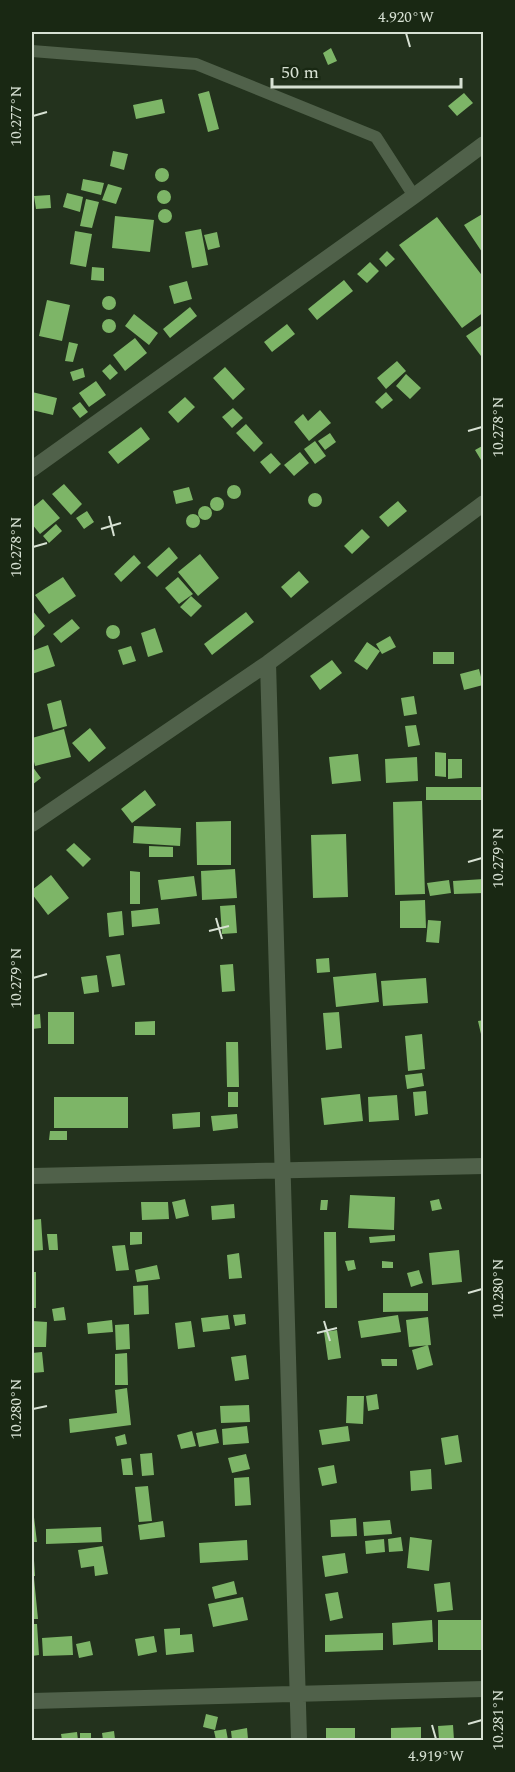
<svg xmlns="http://www.w3.org/2000/svg" width="515" height="1772" font-family="Spectral,serif">
	<style>
		.building { fill: #7db567 }
		.lines { fill: none; stroke-linecap: round; stroke-linejoin: round }
		.service { stroke: #50614a; stroke-width: 12 }
		.minor { stroke: #50614a; stroke-width: 16 }
		.ticks { fill: none; stroke: #d7e1d3; stroke-width: 2 }
		.neatline { fill: none; stroke: #d7e1d3; stroke-width: 2 }
		.ticks-label { font-size: 15px; text-anchor: middle; fill: #d7e1d3 }
	</style>
	<rect width="100%" height="100%" fill="#23321d"/>
	<path class="building" d="M331,48L337,61L328,65L323,53Z
		M209,91L219,129L208,132L198,94Z
		M464,93L473,103L457,116L448,106Z
		M162,99L165,113L136,119L133,105Z
		M113,151L128,154L124,170L110,166Z
		M155 175a7 7 0 1 1 14 0a7 7 0 1 1-14 0Z
		M83,179L104,183L101,195L81,190Z
		M108,184L122,188L116,204L102,200Z
		M157 197a7 7 0 1 1 14 0a7 7 0 1 1-14 0Z
		M67,193L83,197L80,212L63,207Z
		M50,195L51,208L36,209L34,196Z
		M86,199L99,202L92,228L80,226Z
		M158 216a7 7 0 1 1 14 0a7 7 0 1 1-14 0Z
		M484,213V255L464,225Z
		M115,216L154,220L150,252L112,248Z
		M437,217L484,278V312L462,328L399,245Z
		M201,229L208,265L192,268L185,232Z
		M75,231L92,234L86,267L70,264Z
		M217,232L220,247L208,250L204,235Z
		M387,251L395,259L386,267L379,259Z
		M370,262L379,271L367,283L357,274Z
		M92,267L104,268V281L91,280Z
		M344,280L353,291L317,320L308,309Z
		M187,281L192,299L174,304L169,286Z
		M102 303a7 7 0 1 1 14 0a7 7 0 1 1-14 0Z
		M47,300L70,305L62,341L39,336Z
		M190,307L197,316L170,338L163,329Z
		M134,314L158,333L149,345L125,326Z
		M102 326a7 7 0 1 1 14 0a7 7 0 1 1-14 0Z
		M287,324L295,334L272,352L264,342Z
		M481,326L484,329V360L466,336Z
		M135,338L147,353L125,371L113,355Z
		M69,342L78,344L73,362L65,361Z
		M397,361L406,371L386,389L377,378Z
		M110,364L118,373L110,380L102,371Z
		M225,367L245,389L233,400L213,378Z
		M83,368L85,377L73,381L70,372Z
		M406,374L421,388L410,399L396,386Z
		M96,381L106,395L89,407L79,393Z
		M32,392L57,398L53,415L32,410Z
		M386,392L393,400L382,409L375,402Z
		M185,397L195,407L178,423L168,412Z
		M80,402L88,412L80,418L72,408Z
		M233,408L243,418L232,428L222,417Z
		M320,410L331,423L309,441L294,422L303,414L308,421Z
		M246,424L263,443L254,452L236,433Z
		M141,427L150,439L118,464L108,452Z
		M330,433L336,442L325,450L318,441Z
		M315,441L326,456L315,464L304,449Z
		M484,445V458L481,460L475,450Z
		M300,452L309,463L294,476L284,465Z
		M271,453L281,464L270,474L260,462Z
		M64,484L82,504L71,515L52,494Z
		M227 492a7 7 0 1 1 14 0a7 7 0 1 1-14 0Z
		M189,487L193,500L176,504L173,491Z
		M308 500a7 7 0 1 1 14 0a7 7 0 1 1-14 0Z
		M210 504a7 7 0 1 1 14 0a7 7 0 1 1-14 0Z
		M43,499L60,518L40,534L32,524V508Z
		M398,501L407,511L388,527L379,517Z
		M198 513a7 7 0 1 1 14 0a7 7 0 1 1-14 0Z
		M87,511L94,522L84,529L76,518Z
		M186 521a7 7 0 1 1 14 0a7 7 0 1 1-14 0Z
		M56,524L62,531L49,543L43,536Z
		M362,529L370,537L352,554L344,546Z
		M169,547L178,558L157,577L147,567Z
		M200,554L219,578L198,596L178,572Z
		M134,555L141,563L121,582L114,574Z
		M299,571L309,582L291,598L281,587Z
		M63,577L76,596L49,614L35,595Z
		M178,577L193,594L179,604L165,588Z
		M191,596L202,606L191,617L180,607Z
		M32,610L45,626L32,638Z
		M246,612L254,622L212,655L204,644Z
		M72,619L80,628L61,643L53,634Z
		M106 632a7 7 0 1 1 14 0a7 7 0 1 1-14 0Z
		M155,628L163,652L148,657L141,633Z
		M390,636L396,647L382,654L376,644Z
		M367,642L380,651L367,670L354,661Z
		M48,645L55,666L32,674V651Z
		M131,646L136,661L123,665L118,650Z
		M433,652H454V664H433Z
		M332,660L342,673L320,690L310,676Z
		M479,669L483,685L464,690L460,674Z
		M414,696L417,714L404,716L401,698Z
		M61,700L67,726L53,730L47,704Z
		M416,725L420,745L408,747L405,726Z
		M90,728L106,748L89,762L72,743Z
		M64,729L71,757L35,766L32,753V738Z
		M435,752L446,753V777L435,776Z
		M358,754L361,781L332,784L329,757Z
		M417,757L418,781L386,783L385,759Z
		M448,759H462V778L448,779Z
		M32,766L41,778L32,785Z
		M426,787H484V800H426Z
		M145,790L156,805L132,823L121,809Z
		M422,801L425,894L395,895L393,802Z
		M231,821V865H197L196,822Z
		M134,826L181,828L180,846L133,843Z
		M346,834L348,897L313,898L311,835Z
		M74,843L91,859L83,867L66,850Z
		M149,846L173,847V857H149Z
		M235,869L237,898L202,900L201,871Z
		M130,871L140,872V904H130Z
		M51,875L69,898L48,915L32,894V890Z
		M194,876L197,896L161,900L158,880Z
		M484,879V893L454,894L453,881Z
		M449,880L451,893L430,896L427,883Z
		M425,900L426,928H400V901Z
		M235,905L237,933L222,934L220,906Z
		M158,908L160,924L132,927L131,911Z
		M122,911L124,935L109,937L107,913Z
		M428,920L441,921L439,943L426,942Z
		M120,954L125,985L112,987L106,956Z
		M329,958L330,972L317,973L316,959Z
		M233,964L235,991L222,992L220,965Z
		M376,973L379,1002L336,1007L333,977Z
		M97,975L99,992L84,994L81,977Z
		M426,978L428,1003L383,1006L381,981Z
		M48,1012H74V1044H48Z
		M339,1012L342,1048L326,1050L323,1013Z
		M40,1014L41,1028L32,1029V1015Z
		M484,1020V1034H481L478,1021Z
		M155,1021V1035H135V1022Z
		M422,1034L425,1069L408,1071L405,1036Z
		M226,1042H238L239,1087H227Z
		M422,1073L424,1086L407,1089L405,1075Z
		M426,1091L428,1114L415,1116L413,1092Z
		M228,1092H238V1107H228Z
		M360,1094L363,1121L324,1125L321,1098Z
		M397,1095L399,1120L369,1122L368,1097Z
		M54,1097H128V1128H54Z
		M200,1112V1127L173,1129L172,1114Z
		M237,1114L238,1128L213,1131L211,1116Z
		M50,1131H67V1140H49Z
		M350,1195L395,1197L394,1230L348,1228Z
		M185,1199L189,1216L176,1219L172,1202Z
		M439,1199L442,1209L432,1211L430,1201Z
		M321,1200H328L327,1210H320Z
		M141,1202H168L169,1219L142,1220Z
		M234,1204L235,1218L212,1220L211,1206Z
		M41,1219L43,1250L32,1251V1220Z
		M130,1232H142V1244L130,1245Z
		M324,1232H336L337,1308H325Z
		M47,1234H57L58,1250H49Z
		M395,1235V1241L370,1243L369,1237Z
		M125,1245L129,1270L116,1271L112,1246Z
		M459,1250L462,1282L432,1285L429,1253Z
		M239,1253L242,1278L229,1279L227,1255Z
		M354,1260L356,1269L348,1271L345,1261Z
		M382,1261L393,1262V1268H382Z
		M157,1265L160,1279L137,1282L135,1270Z
		M419,1270L423,1283L411,1287L407,1273Z
		M32,1272H36V1308H32Z
		M148,1285L149,1314L134,1315L133,1286Z
		M383,1293H428V1311L383,1312Z
		M64,1307L66,1320L54,1321L52,1309Z
		M245,1314L246,1324L235,1326L233,1315Z
		M228,1315L230,1329L203,1332L201,1318Z
		M398,1315L401,1332L361,1338L358,1321Z
		M428,1317L431,1345L409,1347L406,1320Z
		M112,1320L113,1332L88,1334L87,1323Z
		M32,1321L47,1322L46,1347H32Z
		M191,1321L195,1347L178,1349L175,1323Z
		M129,1324L130,1349L116,1350L115,1325Z
		M337,1330L341,1358L328,1360L324,1332Z
		M428,1345L433,1365L417,1370L412,1350Z
		M42,1352L44,1372L32,1373V1353Z
		M127,1353L128,1385H115V1354Z
		M246,1355L249,1379L235,1381L231,1357Z
		M381,1359H397V1366H382Z
		M127,1388L131,1425L70,1433L69,1419L117,1413L115,1390Z
		M377,1394L379,1409L368,1411L366,1396Z
		M347,1396H364L363,1424L346,1423Z
		M249,1405L250,1422L221,1423L220,1406Z
		M247,1426L249,1443L223,1445L222,1429Z
		M348,1426L350,1441L322,1445L319,1430Z
		M216,1429L219,1443L199,1447L196,1433Z
		M192,1431L196,1446L181,1449L177,1435Z
		M125,1434L127,1444L117,1446L115,1437Z
		M458,1435L462,1462L445,1465L441,1438Z
		M152,1453L154,1475L142,1476L140,1454Z
		M246,1454L250,1469L232,1473L228,1458Z
		M131,1458L133,1475H123L121,1459Z
		M334,1465L337,1483L322,1486L318,1468Z
		M431,1469L432,1489L411,1491L410,1471Z
		M249,1477L251,1505L235,1506L234,1478Z
		M148,1486L152,1521L139,1522L135,1487Z
		M32,1509H33L37,1542H32Z
		M356,1518L357,1536L331,1537L330,1520Z
		M390,1520L392,1534L364,1536L363,1522Z
		M163,1521L165,1537L140,1540L138,1525Z
		M101,1527L102,1542L46,1544V1529Z
		M401,1537L403,1551L389,1552L388,1539Z
		M410,1537L432,1540L429,1571L407,1568Z
		M384,1539L385,1552L366,1554L365,1541Z
		M247,1540L248,1560L200,1563L199,1543Z
		M32,1545H33L35,1576H32Z
		M103,1546L108,1574L95,1576L94,1566L81,1568L78,1550Z
		M345,1553L348,1573L325,1577L322,1556Z
		M32,1578H34L38,1619H32Z
		M234,1581L237,1594L215,1599L212,1587Z
		M450,1582L453,1610L437,1612L434,1584Z
		M338,1592L343,1618L330,1621L325,1594Z
		M243,1597L248,1620L213,1627L208,1604Z
		M432,1620L433,1642L393,1645L392,1623Z
		M438,1620H484V1650H438Z
		M32,1624H37L39,1655L32,1656Z
		M180,1628V1635L192,1634L194,1652L166,1655L164,1629Z
		M383,1633V1650L325,1652V1635Z
		M72,1636L73,1655L43,1656L42,1638Z
		M154,1636L157,1652L138,1656L135,1639Z
		M90,1641L93,1655L79,1658L76,1644Z
		M206,1714L218,1717L215,1730L203,1727Z
		M453,1725L454,1740H439L438,1726Z
		M421,1727V1740H391V1728Z
		M247,1728L248,1739L232,1740L231,1731Z
		M326,1728H355V1740H326Z
		M226,1729L228,1740H216L214,1731Z
		M114,1731L115,1739L103,1740L102,1733Z
		M77,1732L78,1740H62L61,1734Z
		M80,1733H91V1740H80Z"/>
	<g class="lines">
		<path class="service" d="M32,51L196,64L376,137L414,196"/>
		<path class="minor" d="M32,469L414,196L484,144
			M268,663L299,1740
			M32,824L268,663L484,503
			M32,1176L484,1166
			M32,1701L484,1689"/>
	</g>
	<path class="ticks" d="M406,33L410,47M33,116L47,112M468,431L482,427M109,516L114,536M101,529L121,523M33,547L47,543M468,862L482,858M216,918L222,939M209,931L229,926M33,978L47,974M468,1293L482,1289M324,1321L330,1341M317,1333L337,1328M33,1409L47,1406M468,1724L482,1720M432,1725L436,1739"/>
	<rect width="515" height="1772" fill="none" stroke="#192813" stroke-width="66"/>
	<path d="M272 78v9h189v-9" fill="none" stroke="#d7e1d3" stroke-width="3"/>
	<text x="281" y="78" font-size="18" fill="#d7e1d3" stroke="#192813" stroke-width="4.5" paint-order="stroke">50 m</text>
	<rect x="33" y="33" width="449" height="1706" class="neatline"/>
	<g class="ticks-label">
		<text x="406" y="22">4.920°W</text>
		<text transform="translate(16 116) rotate(-90)" y="5">10.277°N</text>
		<text transform="translate(498 427) rotate(-90)" y="5">10.278°N</text>
		<text transform="translate(16 547) rotate(-90)" y="5">10.278°N</text>
		<text transform="translate(498 858) rotate(-90)" y="5">10.279°N</text>
		<text transform="translate(16 978) rotate(-90)" y="5">10.279°N</text>
		<text transform="translate(498 1289) rotate(-90)" y="5">10.280°N</text>
		<text transform="translate(16 1409) rotate(-90)" y="5">10.280°N</text>
		<text transform="translate(498 1720) rotate(-90)" y="5">10.281°N</text>
		<text x="436" y="1761">4.919°W</text>
	</g>
</svg>
